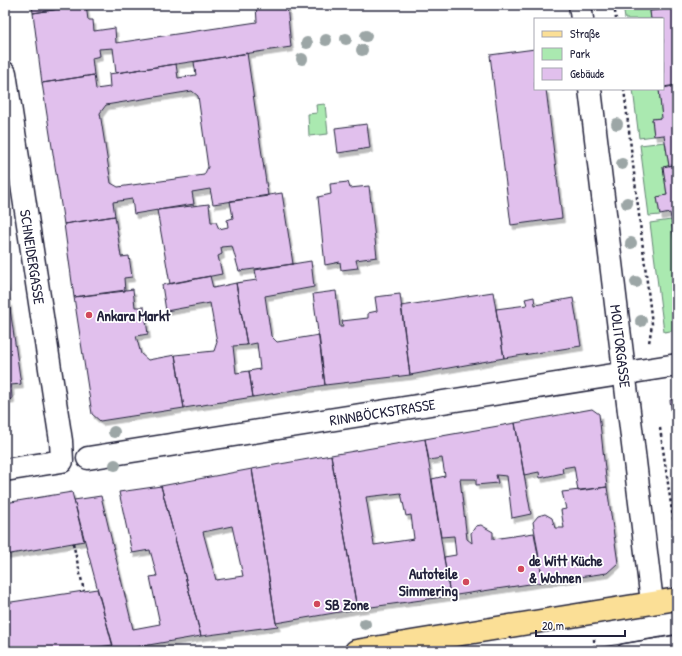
<svg xmlns="http://www.w3.org/2000/svg" width="682" height="656" font-family="'Patrick Hand',sans-serif">
	<style>
		.green { fill: #aae9b0; stroke: #668676 }
		.building { fill: #e1c0ed; stroke: #22223b; fill-rule: evenodd; filter: url(#shadow) }
		.lines { fill: none; stroke-linecap: round; stroke-linejoin: round }
		.lane-casing { stroke: #22223b; stroke-width: 16 }
		.street-casing { stroke: #22223b; stroke-width: 25 }
		.primary-casing { stroke: #22223b; stroke-width: 25 }
		.path { stroke: #22223b; stroke-width: 2.5; stroke-dasharray: 3 3; stroke-linecap: butt }
		.lane { stroke: #fff; stroke-width: 13 }
		.street { stroke: #fff; stroke-width: 22 }
		.primary { stroke: #fbdf96; stroke-width: 22 }
		.tram { stroke: #22223b; stroke-width: 1 }
		.tree { fill: #9ca6a6 }
		.poi-dot { fill: #d1495b; stroke: #fff; stroke-width: 1.5 }
		.labels { text-anchor: middle; dominant-baseline: central; stroke-width: 3.5; stroke-linejoin: round; paint-order: stroke }
		.street-label { font-size: 15px; fill: #22223b; stroke: #fff }
		.poi-label { font-size: 15px; font-weight: bold; fill: #22223b; stroke: #fff; text-anchor: start }
	</style>
	<defs>
		<filter id="shadow"><feDropShadow dx="2.5" dy="4.5" stdDeviation="0" flood-color="#0004"/></filter>
	</defs>
	<rect width="100%" height="100%" fill="#fff"/>
	<filter id="ink" filterUnits="userSpaceOnUse"><feTurbulence type="fractalNoise" baseFrequency=".025" numOctaves="2"/><feDisplacementMap in="SourceGraphic" scale="8" xChannelSelector="R" yChannelSelector="G"/><feConvolveMatrix kernelMatrix="1 2 1 2 8 2 1 2 1" color-interpolation-filters="sRGB"/></filter>
	<g filter="url(#ink)">
		<path class="green" d="M623,5H672V9L650,11L651,19H625Z
			M633,89H659L662,118L652,119L654,136L639,138Z
			M325,104L328,134L309,136L308,114L317,113L316,105Z
			M665,142L669,166L663,167L667,195L657,197L660,215L649,216L640,145Z
			M671,220L677,257V330L664,332L650,223Z"/>
		<path class="building" d="M32,5H84L33,13Z
			M86,5L88,20H93L94,31L115,28L116,43L257,22L256,5H287L291,47L116,73L113,48L99,49L100,56L92,58L94,75L42,83L33,13Z
			M677,8V85L663,87V19H651L650,11Z
			M535,49V89H546L562,218L511,225L490,55Z
			M247,53L268,196L213,204L210,189L192,192L194,204L134,214L132,199L113,202L115,216L64,224L42,83L94,75L96,89L110,87L109,74L176,64L178,78L196,75L194,62ZM192,91L198,96L208,167L204,175L118,187L111,183L100,113L106,105Z
			M677,85V164L669,166L664,135L654,136L652,119L662,118L659,89Z
			M367,124L370,148L338,153L335,128Z
			M677,164V242H675L670,213L660,215L657,197L667,195L663,167Z
			M348,182L350,188L369,186L377,257L356,260L358,268L341,270L340,262L325,265L318,197L331,194L330,184Z
			M282,193L293,264L239,271L232,246L221,247L222,254L218,256L222,274L170,284L157,210L209,204L211,222H216L219,229L228,227L227,220L233,218L230,201Z
			M115,216L121,257L129,256L132,277L124,278L125,291L74,297L64,224Z
			M311,261L314,287L265,296L271,336L277,342L319,335L325,385L253,397L249,371L260,369L257,343L247,345L236,283L257,280L255,270Z
			M210,276L213,288L236,283L247,345L233,346L236,373L249,371L253,397L184,408L175,355L214,351L217,342L210,303L166,311L162,285Z
			M5,277L10,309L5,310Z
			M133,289L135,307H144L148,334L136,336L141,354L148,360L175,355L184,408L100,421L92,414L74,297Z
			M336,291L340,327H343L342,321L368,318V313L377,311L375,297L400,294L410,375L325,385L313,294Z
			M493,292L504,358L410,375L401,306Z
			M534,297L535,305L573,298L581,346L504,358L496,309L527,305L525,299Z
			M10,309L21,384L11,385L12,399L5,400V310Z
			M677,399V450H676L670,400Z
			M592,409L599,414L607,487L578,491L574,466L562,468L563,473L540,478L539,472L524,475L515,423Z
			M515,423L531,514L512,518L507,476L496,475L498,483L476,485V479H460L467,539L472,543L471,533L476,526L481,525L493,532V539L534,533L543,582L450,596L444,557L456,555L454,536L441,537L432,479L445,476L442,458L429,460L425,439Z
			M425,439L450,596L357,609L331,455ZM401,493L406,516L411,515L414,539L374,545L366,497Z
			M331,455L357,609L276,623L252,469Z
			M252,469L276,623L278,626L201,636L161,486ZM232,526L243,576L216,580L203,532Z
			M161,486L201,636L114,651L74,500L101,496L133,629L160,624L150,577L157,576L150,550L132,553L119,492Z
			M607,487L618,563L607,573L543,582L533,522L538,516L545,514L552,518L555,528H564L561,510L566,509L562,492Z
			M72,492L84,541L5,555V503Z
			M97,589L113,645L69,651H5V623L8,622L5,603Z"/>
		<g class="lines">
			<g class="lane-casing">
				<path id="lane" d="M624,651L677,642"/>
			</g>
			<g class="street-casing">
				<g id="street">
					<path d="M580,5L582,19"/>
					<path id="s1" d="M5,73L61,441L62,461L5,470"/>
					<path id="s2" d="M590,89L652,602"/>
					<path id="s3" d="M88,458L677,365"/>
				</g>
			</g>
			<g class="primary-casing">
				<path id="primary" d="M356,651L677,599"/>
			</g>
			<path class="path" d="M614,5L616,19
				M624,89L652,324L649,343
				M660,428L677,546
				M73,543L84,591
				M594,639L595,651
				M97,647L98,651"/>
			<use href="#lane" class="lane"/>
			<use href="#street" class="street"/>
			<use href="#primary" class="primary"/>
			<path class="tram" d="M577,651L677,635
				M669,651L677,650"/>
		</g>
		<g class="tree">
			<circle cx="366" cy="36" r="6"/>
			<circle cx="346" cy="39" r="6"/>
			<circle cx="326" cy="40" r="6"/>
			<circle cx="307" cy="43" r="6"/>
			<circle cx="362" cy="50" r="6"/>
			<circle cx="302" cy="59" r="6"/>
			<circle cx="617" cy="124" r="6"/>
			<circle cx="622" cy="164" r="6"/>
			<circle cx="627" cy="203" r="6"/>
			<circle cx="631" cy="243" r="6"/>
			<circle cx="636" cy="282" r="6"/>
			<circle cx="641" cy="321" r="6"/>
			<circle cx="114" cy="432" r="6"/>
			<circle cx="115" cy="465" r="6"/>
			<circle cx="365" cy="624" r="6"/>
		</g>
	</g>
	<g class="poi-dot">
		<circle cx="89" cy="315" r="4"/>
		<circle cx="521" cy="569" r="4"/>
		<circle cx="466" cy="582" r="4"/>
		<circle cx="317" cy="604" r="4"/>
	</g>
	<g class="labels">
		<g class="street-label">
			<text stroke="none"><textPath href="#s1" startOffset="186">SCHNEIDERGASSE</textPath></text>
			<text stroke="none"><textPath href="#s2" startOffset="259">MOLITORGASSE</textPath></text>
			<text stroke="none"><textPath href="#s3" startOffset="298">RINNBÖCKSTRASSE</textPath></text>
		</g>
		<g class="poi-label">
			<text x="97" y="315">Ankara Markt</text>
			<text x="529" y="560">de Witt Küche<tspan x="529" dy="17">&amp; Wohnen</tspan></text>
			<text x="458" y="573" text-anchor="end">Autoteile<tspan x="458" dy="17">Simmering</tspan></text>
			<text x="325" y="604">SB Zone</text>
		</g>
	</g>
	<rect width="682" height="656" fill="none" stroke="#fff" stroke-width="20"/>
	<rect x="10" y="10" width="662" height="636" fill="none" stroke="#22223b" stroke-width="1.5" filter="url(#ink)"/>
	<rect x="534" y="18" width="130" height="72" fill="#ffffff" stroke="#a7a7b1"/>
	<rect x="542" y="31" width="20" height="6" fill="#fbdf96" stroke="#a7a7b1"/>
	<text x="570" y="38" font-size="12" fill="#22223b">Straße</text>
	<rect x="542" y="48" width="20" height="12" fill="#aae9b0" stroke="#a7a7b1"/>
	<text x="570" y="58" font-size="12" fill="#22223b">Park</text>
	<rect x="542" y="68" width="20" height="12" fill="#e1c0ed" stroke="#a7a7b1"/>
	<text x="570" y="78" font-size="12" fill="#22223b">Gebäude</text>
	<path d="M536 630v6h89v-6" fill="none" stroke="#22223b" stroke-width="2"/>
	<text x="542" y="630" font-size="12" fill="#22223b" stroke="#ffffff" stroke-width="3" paint-order="stroke">20 m</text>
</svg>
